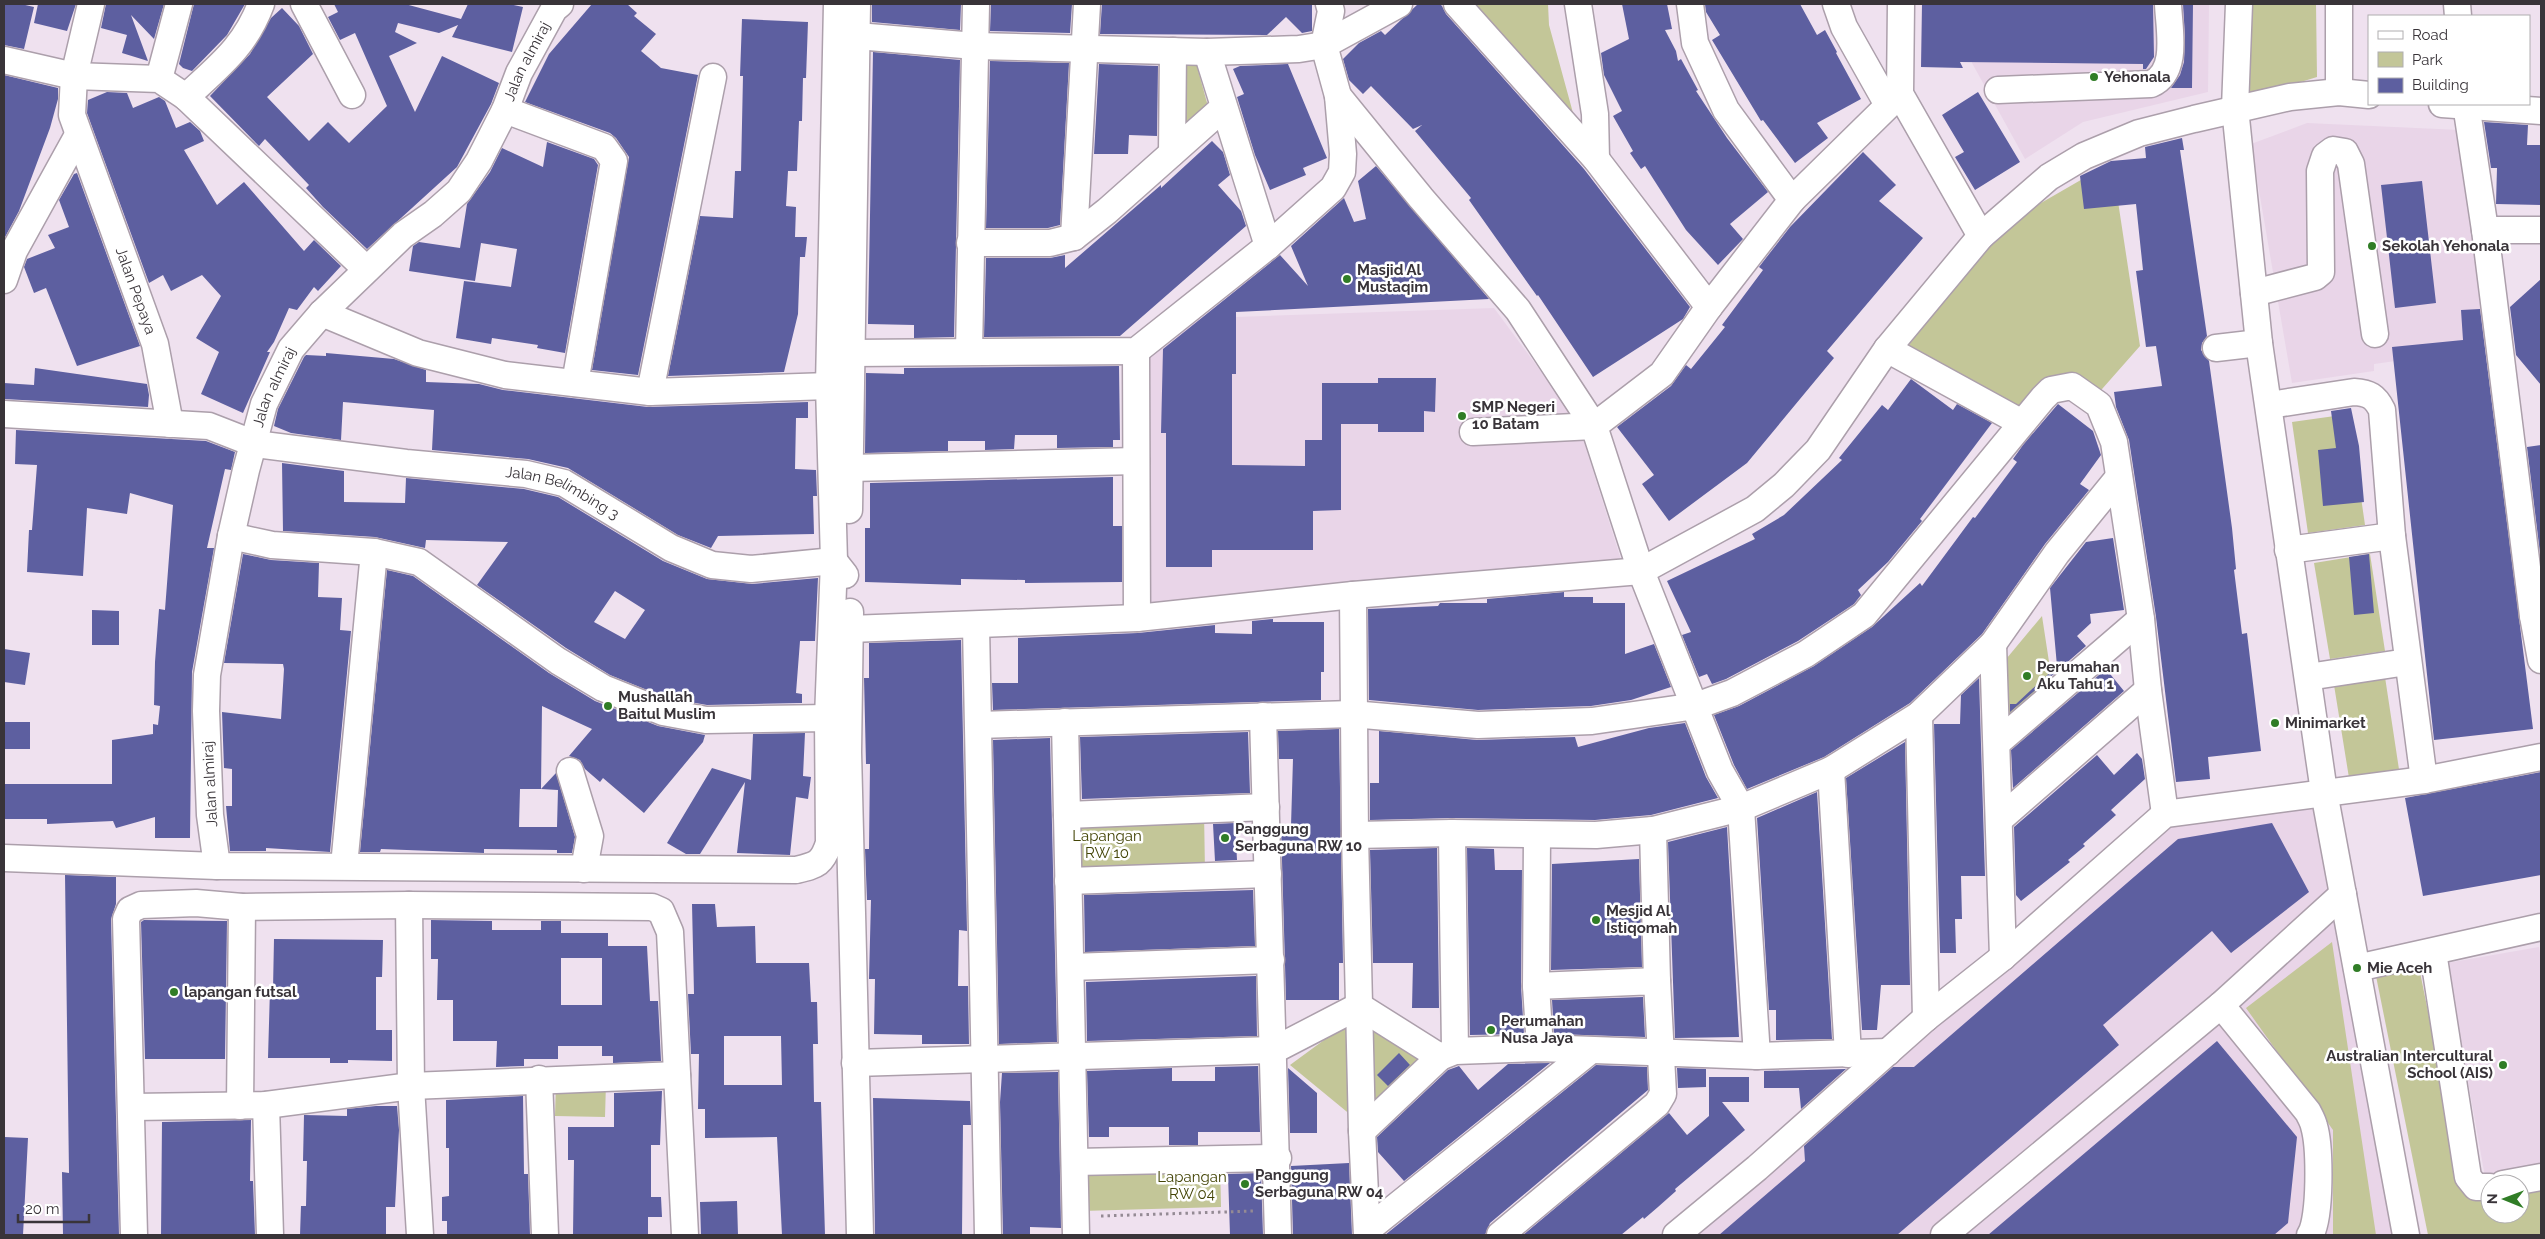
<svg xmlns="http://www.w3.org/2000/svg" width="2545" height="1239" font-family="Raleway,sans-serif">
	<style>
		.built { fill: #e9d5e8 }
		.green { fill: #c3c698 }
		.building { fill: #5d5fa0; fill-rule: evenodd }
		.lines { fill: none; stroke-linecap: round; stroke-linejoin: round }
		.minor-casing { stroke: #ac9fab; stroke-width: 29 }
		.path { stroke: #948a94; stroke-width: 3; stroke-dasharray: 2.5 4; stroke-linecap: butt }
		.minor { stroke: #fff; stroke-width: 26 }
		.poi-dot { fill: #307d26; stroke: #fff; stroke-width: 2 }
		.labels { text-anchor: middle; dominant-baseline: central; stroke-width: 5; stroke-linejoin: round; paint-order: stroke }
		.street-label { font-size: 15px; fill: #393439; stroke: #fff }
		.poi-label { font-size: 15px; font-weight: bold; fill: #393439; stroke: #fff; text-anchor: start }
		.park-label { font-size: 15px; fill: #444507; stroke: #fff }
	</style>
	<rect width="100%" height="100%" fill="#efe1ef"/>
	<path class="built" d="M1972,4H2209L2208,92L2083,122L2025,159L1972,63Z
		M2307,123L2460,130L2489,348L2374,364V371L2292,383L2251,144Z
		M1494,308L1577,420L1628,582L1151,606L1150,342L1177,319Z
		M2324,792L2406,1235H1676L2165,814Z
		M2539,947L2541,959V1167L2485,1177L2447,963Z"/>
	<path class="green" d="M1454,4H1548L1549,25L1579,135Z
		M2243,4H2316L2317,77L2242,100Z
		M1195,59L1209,110L1182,128L1178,61Z
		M2112,162L2140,346L2095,397L2051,386L2022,426L1905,350L1970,265L2034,207Z
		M2349,414L2365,525L2308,533L2292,422Z
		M2370,554L2385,651L2330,659L2314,563Z
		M2042,616L2053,688L2004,733L2002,664Z
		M2385,677L2400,776L2350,784L2334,685Z
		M1204,811L1205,872L1077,876L1076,815Z
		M2332,942L2376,1235H2333V1130L2246,1008Z
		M2419,967L2465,1196L2490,1191V1214H2520V1185L2541,1181V1235H2428L2376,976Z
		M1350,1021L1352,1116L1290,1065Z
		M1367,1024L1422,1062L1370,1113Z
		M556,1082L606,1083L605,1117L555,1116Z
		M1220,1162L1221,1207L1082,1211L1081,1167Z"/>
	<path class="building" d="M4,4H21L34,7L24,49L4,45Z
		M38,4H76L67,31L34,23Z
		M106,4H164L154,39L131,15L148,61L122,53L127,35L101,28Z
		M194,4H245L227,35L192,71L183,68L179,64Z
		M334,4H405L461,19L468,4H509L523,7L512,52L452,37L458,25L439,33L398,23L395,32L417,43L389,56L415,112L442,56L499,83L491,104L457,167L367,249L323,207L306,188L309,185L265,139L259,146L210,96L250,54L271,18L282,8L299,26L313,54L267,97L309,141L328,122L349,143L387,106L355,33L340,40L328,17L338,12Z
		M592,4H627L637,13L634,16L656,34L641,51L661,68L698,75L638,375L592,370L629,157L616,138L610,133L525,102L549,54Z
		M872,4H961L960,30L872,22Z
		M991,4H1072L1070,33L990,31Z
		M1102,4H1312V31L1302,33L1286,17L1267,35L1100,34Z
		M1418,4H1440L1442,6L1446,14L1584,169L1690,307L1683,319L1593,377L1538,295L1537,296L1469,200L1471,198L1415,131L1422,125L1413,129L1371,86L1363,94L1349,80L1343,59L1359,43L1381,31L1385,35Z
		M1622,4H1667L1672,29L1665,30L1676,51L1678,61L1681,59L1698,90L1696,91L1727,138L1768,192L1730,224L1743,239L1718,265L1686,230L1645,166L1641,169L1630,153L1633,151L1613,116L1622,111L1604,75L1601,53L1629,39Z
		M1705,4H1800L1817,35L1825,30L1837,52L1836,53L1861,99L1817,123L1828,138L1795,163L1763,120L1761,121L1712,40L1720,35L1706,12Z
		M1922,4H2153L2154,57L2146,69H2143V64L1960,62L1963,68L1921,67Z
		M2183,4H2193L2192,88H2171L2180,75L2184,62L2185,37Z
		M742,19L808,22L806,78H803L802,121H799L797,171H788L786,206L796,207L795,237H807L805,257H800L798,314L784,372L668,376L700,216L733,218L735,171H741L743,76H740Z
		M873,52L960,60L954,337L914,338V325L868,324Z
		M990,61L1069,63L1060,225L1048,228H986Z
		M1099,64L1158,66L1157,136L1129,135L1128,154H1094Z
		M1288,64L1327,158L1303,168L1306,175L1270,190L1255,155L1237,97L1244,94L1233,69L1240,66Z
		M4,75L58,88V99L50,128L19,211L4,239Z
		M107,92L127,93L133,108L159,97L165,101L176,128L190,122L200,131L204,141L184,150L217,205L244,182L304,251L314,240L341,266L318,291L314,287L297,310L289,308L274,342L267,352H270L243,413L201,394L219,352L196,338L221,296L202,275L171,291L163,275L149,283L87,113L88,100Z
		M1978,92L2020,162L1975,190L1955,157L1964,152L1942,115Z
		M2484,122L2528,125L2527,145H2541V205L2496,204L2497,168H2491Z
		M2182,138L2184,150H2180L2207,336L2202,343L2201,350L2209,361L2232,528L2236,569L2234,570L2242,634L2247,633L2261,751L2208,757L2210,779L2176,782L2156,617L2129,440L2116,407L2114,392L2162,386L2156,346L2146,347L2136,271L2143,270L2136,204L2084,209L2080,176L2111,161L2146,158L2145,147Z
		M1212,141L1223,152L1230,175L1218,185L1241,211L1246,226L1120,336L984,337L986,258H1050L1065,255V268L1161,185V188Z
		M547,142L594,159L598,165L565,353L537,348L538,345L492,338L491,344L456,338L464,281L511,287L517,249L481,243L475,281L409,271L413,246L419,242L460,248L467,204L490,172L502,148L543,167Z
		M1863,152L1896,185L1879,201L1923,238L1827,351L1834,358L1747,463L1669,521L1642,484L1654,475L1617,427L1671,386L1686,365L1691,369L1725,327L1722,325L1763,270L1759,267L1790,227Z
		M1376,166L1489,299L1236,312V374H1232V465L1305,466V440H1322V383H1378V378H1436L1435,412L1424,411V432H1378V424H1341V510L1313,511V550H1212V567H1166V433H1161L1163,349L1280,255L1308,286L1291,246L1344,198L1354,222L1366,219L1358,181Z
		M77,173L140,346L77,366L46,288L34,293L24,267L27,259L55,248L48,235L69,227L59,200L74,174Z
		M2422,181L2436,303L2395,308L2381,185Z
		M2541,279V385L2516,355L2510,307Z
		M2480,309L2533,729L2434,740L2392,347L2463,340L2461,310Z
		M326,353L394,359L426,370V382L479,384L503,390L648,407L808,402V418H796L795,469L816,470L817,496H813L814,534L718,536L711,548L678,535L568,468L528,459L432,450L434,410L343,402L341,440L291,433L274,426L278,409L304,357L306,355L326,356Z
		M1119,366L1120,440H1113V447L1057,448V435H1015L1014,449L985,450V441H948V451L865,453L866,373L904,374V368Z
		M35,368L147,384L149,395L148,407L4,399V383L34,385Z
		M1911,379L1953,410L1957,404L1992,423L1920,519L1922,521L1888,562L1858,590L1861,595L1854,604L1798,641L1726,679L1712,684L1707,674L1699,677L1682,635L1691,632L1667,581L1755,539L1752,534L1784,515L1842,460L1839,458L1882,405L1888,410Z
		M2058,404L2093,431L2101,455L2080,484L2089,490L2045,544L1982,634L1910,703L1824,757L1747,789L1734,765L1714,715L1739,706L1814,666L1872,627L1920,583L1922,586L1973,517L1975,518L2017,462L2013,459L2023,445Z
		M2351,408L2359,446L2364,502L2323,506L2318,450L2336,448L2331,411Z
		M16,430L206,441L235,452L231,470L225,469L207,548H214L192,672L190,838H155V817L116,828L113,821L47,824V819H4V784H112V740L153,734V724L158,725L160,706L154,705L155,662L159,609L165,610L173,505L130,493L127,514L87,508L83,576L27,572L29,530H32L37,465L15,464Z
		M2541,445V561L2527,447Z
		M282,463L344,471V502L405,503L406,478L524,489L558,497L663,561L707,579L752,584L818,578L815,641H800L796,693L802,694V703L707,705L667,698L610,675L566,648L477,585L508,542L426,540L425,548L375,537L283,531ZM615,591L645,610L625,639L594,622Z
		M1113,477V526H1122V582L1025,583V580L961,579V585L865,582V528H870V483Z
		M2113,538L2124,610L2090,614L2091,623L2077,636L2086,646L2010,712V704H2016L2057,666L2050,588L2086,542Z
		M243,554L271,560L319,563L318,597L342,598L340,630L351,631L330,852L266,848V851H230L226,806H232V769L224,768L222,712L281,719L284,669L283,664L224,663Z
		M2369,554L2374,613L2354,615L2349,557Z
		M387,570L413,576L549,673L595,701L658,726L705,735L703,742L644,813L603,778L600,782L585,769L580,760L569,756L592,729L542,706L541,789H520L519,827H557L558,790L541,789L556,773L575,837L572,853H557V850L484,849V853L381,849L380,852H360Z
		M1564,592V597H1593V603H1625V654L1654,644L1671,687L1631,700L1591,706L1478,710L1369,700L1368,609L1438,606L1440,603H1487V599Z
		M92,610L119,611V645H92Z
		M1273,619V622H1324V672H1321V700L993,710L992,683H1018V638L1138,633L1215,625V633L1252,634V621Z
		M961,640L967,931L959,930L958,986H968L969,1044H922V1035L874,1034L875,979H869L871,900H867L865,849H869L870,764H866L864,678H869V643Z
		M4,649L30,653L25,685L4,682Z
		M2106,669L2124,691L2013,788L2011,750Z
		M1979,678L1985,876H1961L1962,919H1955L1956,953H1940L1934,724H1960L1961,695Z
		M4,722H30V749H4Z
		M1685,723L1706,777L1718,798L1651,815L1595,820L1452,818L1370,820V783H1379V731L1477,740L1575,737L1578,747L1649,728Z
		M1339,729L1343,963H1339V1000H1286L1281,826H1291L1293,759H1279L1278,731Z
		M1248,732L1250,793L1082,799L1080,737Z
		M805,733L803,776L811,777L808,799L796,797L790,855L737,853L745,782L700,854H686L667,843L712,768L751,780L753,734Z
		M1050,738L1057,1042L999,1044L993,740Z
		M1905,742L1910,985H1881L1877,1030H1862L1846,778Z
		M2137,753L2142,759L2145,779L2111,810L2116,815L2083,844L2085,846L2068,860L2070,862L2021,901L2016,895L2014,827L2097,755L2114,775Z
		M2541,772V875L2423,896L2405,798Z
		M1817,792L1832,1039L1776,1040V1010H1769L1757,818Z
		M1235,823L1237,860L1215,861L1213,824Z
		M2272,823L2309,892L2231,953L2212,931L2103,1025L2119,1045L1897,1235H1719L1805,1161L1804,1146L1893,1067H1914L2178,839Z
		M1727,827L1739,1037L1675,1038L1668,842Z
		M1437,848L1439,1008H1412L1413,963H1373L1370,850Z
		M1467,848L1494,849L1495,870H1522L1521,986L1524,1034L1470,1035Z
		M1639,859L1642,967L1551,970L1552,864Z
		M65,875L116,877V904L111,919L119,1235H63L62,1172L69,1173Z
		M1253,890L1255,946L1085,952L1084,895Z
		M692,904H715L717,927L755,926L756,963H809L811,1002H817L818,1044H813L814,1102H821L825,1235H782L777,1137L705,1138V1109H698L699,1054H691L688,994H694ZM724,1036H781L782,1085H724Z
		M144,920L227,921L225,1059H145L141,922Z
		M431,920L492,921V930H541V921H561V933H608V946H647L650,1001H658L661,1061L613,1063V1056H602V1046H558V1059H524V1066L496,1067L497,1041H453V1000H437L438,959H431ZM561,958H602V1005H561Z
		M274,939L383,940L382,977H376V1030H392V1061L348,1060V1063H330V1058H268L270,989H273Z
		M1256,976L1257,1036L1087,1041L1086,982Z
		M1643,997L1645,1037L1554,1034L1552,1000Z
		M2217,1041L2297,1137L2288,1223L2274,1235H1988Z
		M1399,1053L1410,1065L1388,1086L1377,1075Z
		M1550,1063L1404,1181L1378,1152L1377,1137L1448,1070L1459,1066L1478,1090L1508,1064Z
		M1596,1065L1647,1067L1648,1090L1490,1223L1485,1235H1385Z
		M1258,1066L1260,1132H1198V1145H1169V1127H1109V1137H1089L1087,1071L1172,1068V1081H1215V1067Z
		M1288,1068L1317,1093V1133H1290Z
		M1677,1068L1706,1069V1087L1678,1088Z
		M1846,1069L1801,1109L1799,1088H1764V1071Z
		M1058,1072L1061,1228L1030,1227V1235H1003L1000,1102L1002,1073Z
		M1709,1077H1749V1102H1722L1745,1130L1675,1189L1676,1191L1658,1207L1644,1219L1643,1217L1621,1235H1523L1669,1113L1687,1135L1709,1116Z
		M662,1091L660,1145H651V1197H661L662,1217H648V1235H573L574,1160H568V1127H614V1093Z
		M523,1096L524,1174H528L530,1235H447V1221H442V1197L449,1196V1148H446V1100Z
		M873,1098L970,1101L971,1125H963L962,1235H875Z
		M376,1106H397L399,1130L395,1207H386V1235H300L301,1206H306L307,1161H303L304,1115L347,1116V1109Z
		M251,1120L250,1181H253L255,1235H161L162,1122Z
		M4,1137L28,1138L23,1235H4Z
		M1349,1163L1352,1235H1293L1291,1166Z
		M1261,1173L1263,1235H1230L1228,1174Z
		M737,1201L738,1235H701L700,1202Z"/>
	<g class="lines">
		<g class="minor-casing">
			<g id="minor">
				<path id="s1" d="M91,4L74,76L72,115L155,344L170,424"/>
				<path d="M304,4L352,95"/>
				<path d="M1457,4L1596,159L1709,307"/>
				<path d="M1578,4L1595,114L1596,159"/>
				<path d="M1690,4L1695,43L1726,110L1792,200"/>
				<path d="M1836,4L1844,27L1888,105"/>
				<path d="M1901,4L1900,94L1981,236"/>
				<path d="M2239,4L2235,108L2259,343L2324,792L2406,1235"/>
				<path d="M2457,4L2458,16"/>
				<path d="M857,36L975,46L1207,52L1299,49L1324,45L1399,4"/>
				<path d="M1207,52L1268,246"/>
				<path d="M4,60L74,76L159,79L186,97L366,269"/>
				<path d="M159,79L179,4"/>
				<path d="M1998,90L2151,84C2179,72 2169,29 2168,4"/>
				<path d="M2339,92V4"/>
				<path d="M1338,96L1421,198L1518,310L1594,426L1641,571L1720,771L1741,808L1757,1056"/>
				<path d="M186,97C219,66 245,47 261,4"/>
				<path d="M2442,104L2541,111"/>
				<path d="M2466,104L2485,230L2533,616L2541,614"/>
				<path d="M505,110L604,147L614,161L575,383"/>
				<path d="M1172,153L1173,51"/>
				<path d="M2485,230H2541"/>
				<path d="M1074,237L1087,4"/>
				<path d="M970,243H1050L1074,237L1107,211L1223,108"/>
				<path d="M4,280L14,251L78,135"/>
				<path d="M2254,293L2315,277L2321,272L2320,171L2325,156L2333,150L2345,152L2351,164L2375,334"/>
				<path d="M322,313L418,353L505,375L650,392L829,386L846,390"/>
				<path d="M2216,348L2259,343"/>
				<path d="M1887,349L2022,423"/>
				<path d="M969,351L976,4"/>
				<path d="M1136,351L1137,618"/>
				<path d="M850,353L1136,351L1268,246L1333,188L1342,172L1343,154L1338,96L1324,45L1331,11L1329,4"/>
				<path d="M650,392L713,77"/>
				<path d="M2270,405L2354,392C2369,393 2375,396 2382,410L2392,536L2424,780"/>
				<path id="s2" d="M4,414L209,426L255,444L406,463L526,474L564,483L671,548L712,565L751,569L834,561L845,575"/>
				<path d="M1473,432L1594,426L1662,374L1709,307L1792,200L1900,94"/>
				<path d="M850,468L1136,461"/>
				<path d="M849,510L857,4"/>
				<path d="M231,536L272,545L374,552L419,562L558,661L603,688L663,712L706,720L828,718L836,732"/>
				<path d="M2288,550L2392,536"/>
				<path d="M1353,595L1355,835L1362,1131L1367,1235"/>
				<path d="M850,612L848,752L860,1235"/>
				<path d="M2533,616L2541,660"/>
				<path d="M976,626L988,1235"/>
				<path d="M850,629L1137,618L1353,595L1641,571L1755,509L1784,485L1818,450L1887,349L1981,236L2049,177L2084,156L2139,133L2194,119L2290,97L2339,92L2369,95"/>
				<path d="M1993,644L2003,957"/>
				<path d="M2308,677L2407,662"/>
				<path d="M1919,715L1926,1018"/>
				<path d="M1263,716L1278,1235"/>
				<path d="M1065,722L1076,1235"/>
				<path d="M979,725L1352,714L1478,725L1592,721L1696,706L1732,693L1806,654L1864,615L2043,398L2051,390L2072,386L2099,405L2114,442L2141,619L2148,690L2165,814"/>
				<path d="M1997,743L2141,619"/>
				<path d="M1831,770L1848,1054"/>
				<path d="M570,771L590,836L584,869"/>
				<path d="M1067,815L1266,807"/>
				<path d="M2000,819L2148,690"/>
				<path d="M1653,830L1657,981"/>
				<path d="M1452,833L1455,1051"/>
				<path d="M1355,835L1452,833L1596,835L1653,830L1741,808L1831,770L1919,715L1993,644L2057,553L2119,477"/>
				<path d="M1537,836L1536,986L1540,1048"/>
				<path d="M4,858L217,866L796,870C817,865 822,864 829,843L828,718L834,561L829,386L837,4"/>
				<path id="s3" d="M217,866L210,815L206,711L207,675L231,536L246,470L264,404L291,349L322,313L403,235L433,214L459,191L479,161L505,110L519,73L554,9L560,4"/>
				<path d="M344,866L374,552"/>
				<path d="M1068,881L1268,874"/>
				<path d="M409,905L411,1086L420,1235"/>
				<path d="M2433,952L2468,1177L2476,1187H2490"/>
				<path d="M1071,967L1271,960"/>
				<path d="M2357,968L2541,927"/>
				<path d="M2221,1005L2308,1112C2310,1116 2313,1121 2314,1126C2320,1146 2321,1219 2310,1235"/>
				<path d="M855,1063L1274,1050L1359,1006L1440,1057L1455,1051L1540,1048L1757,1056L1888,1052"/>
				<path d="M539,1079L545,1235"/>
				<path d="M266,1105L270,1235"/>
				<path d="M240,1106L242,907"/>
				<path d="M132,1107L266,1105L411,1086L677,1075"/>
				<path d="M1362,1131L1440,1057"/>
				<path d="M1075,1162L1278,1158"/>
				<path d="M2503,1184L2541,1177"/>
				<path d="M1367,1230L1591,1050"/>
				<path d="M134,1235L126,919L130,910L141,905L196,903L242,907L409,905L652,907L661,911L670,932L685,1235"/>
				<path d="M1500,1235L1657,1104L1663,1094L1657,981L1536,986"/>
				<path d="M1676,1235L1757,1168L1926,1018L2003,957L2165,814L2424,780L2541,757"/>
				<path d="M1944,1235L2221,1005L2343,894"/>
			</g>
		</g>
		<path class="path" d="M1101,1216L1254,1211"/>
		<use href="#minor" class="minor"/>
	</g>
	<g class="poi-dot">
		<circle cx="2094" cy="77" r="5"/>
		<circle cx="2372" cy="246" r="5"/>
		<circle cx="1347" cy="279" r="5"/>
		<circle cx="1462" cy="416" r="5"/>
		<circle cx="2027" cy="676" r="5"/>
		<circle cx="608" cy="706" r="5"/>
		<circle cx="2275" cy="723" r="5"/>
		<circle cx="1225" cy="838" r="5"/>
		<circle cx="1596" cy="920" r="5"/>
		<circle cx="2357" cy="968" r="5"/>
		<circle cx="174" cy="992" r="5"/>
		<circle cx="1491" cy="1030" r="5"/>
		<circle cx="2503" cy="1065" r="5"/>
		<circle cx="1245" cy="1184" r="5"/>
	</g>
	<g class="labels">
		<g class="street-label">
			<text stroke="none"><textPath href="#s3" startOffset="908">Jalan almiraj</textPath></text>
			<text stroke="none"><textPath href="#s1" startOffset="300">Jalan Pepaya</textPath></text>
			<text stroke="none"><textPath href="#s3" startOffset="488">Jalan almiraj</textPath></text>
			<text stroke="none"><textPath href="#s2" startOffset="568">Jalan Belimbing 3</textPath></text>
			<text transform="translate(210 784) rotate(-93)">Jalan almiraj</text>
		</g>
		<g class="poi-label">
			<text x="2104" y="77">Yehonala</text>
			<text x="2382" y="246">Sekolah Yehonala</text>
			<text x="1357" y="270">Masjid Al<tspan x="1357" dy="17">Mustaqim</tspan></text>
			<text x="1472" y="407">SMP Negeri<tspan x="1472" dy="17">10 Batam</tspan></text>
			<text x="2037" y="667">Perumahan<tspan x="2037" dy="17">Aku Tahu 1</tspan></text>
			<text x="618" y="697">Mushallah<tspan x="618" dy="17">Baitul Muslim</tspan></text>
			<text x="2285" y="723">Minimarket</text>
			<text x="1235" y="829">Panggung<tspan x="1235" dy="17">Serbaguna RW 10</tspan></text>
			<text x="1606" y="911">Mesjid Al<tspan x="1606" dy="17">Istiqomah</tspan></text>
			<text x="2367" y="968">Mie Aceh</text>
			<text x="184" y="992">lapangan futsal</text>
			<text x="1501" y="1021">Perumahan<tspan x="1501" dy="17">Nusa Jaya</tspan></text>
			<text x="2493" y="1056" text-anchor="end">Australian Intercultural<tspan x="2493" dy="17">School (AIS)</tspan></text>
			<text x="1255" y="1175">Panggung<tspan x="1255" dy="17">Serbaguna RW 04</tspan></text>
		</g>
		<g class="park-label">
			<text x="1107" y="836">Lapangan<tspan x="1107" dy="17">RW 10</tspan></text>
			<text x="1192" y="1177">Lapangan<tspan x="1192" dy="17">RW 04</tspan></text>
		</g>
	</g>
	<rect width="2545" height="1239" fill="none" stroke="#393439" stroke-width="10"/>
	<rect x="2368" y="15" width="162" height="90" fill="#ffffff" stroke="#b0aeb0"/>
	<rect x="2378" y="31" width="25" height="8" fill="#ffffff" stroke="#b0aeb0"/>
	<text x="2412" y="40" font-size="15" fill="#393439">Road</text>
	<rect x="2378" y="52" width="25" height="15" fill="#c3c698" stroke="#b0aeb0"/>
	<text x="2412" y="65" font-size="15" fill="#393439">Park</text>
	<rect x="2378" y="78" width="25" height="15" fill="#5d5fa0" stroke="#b0aeb0"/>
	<text x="2412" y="90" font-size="15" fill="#393439">Building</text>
	<g transform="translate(2505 1199) rotate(271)"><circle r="24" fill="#ffffff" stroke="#b0aeb0"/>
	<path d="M0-4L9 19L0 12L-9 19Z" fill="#307d26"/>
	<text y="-8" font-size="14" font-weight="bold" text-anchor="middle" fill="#393439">N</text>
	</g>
	<path d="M18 1214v8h71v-8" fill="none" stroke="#393439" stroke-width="2.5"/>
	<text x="25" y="1214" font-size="15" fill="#393439" stroke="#ffffff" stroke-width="4" paint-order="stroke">20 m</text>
</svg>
